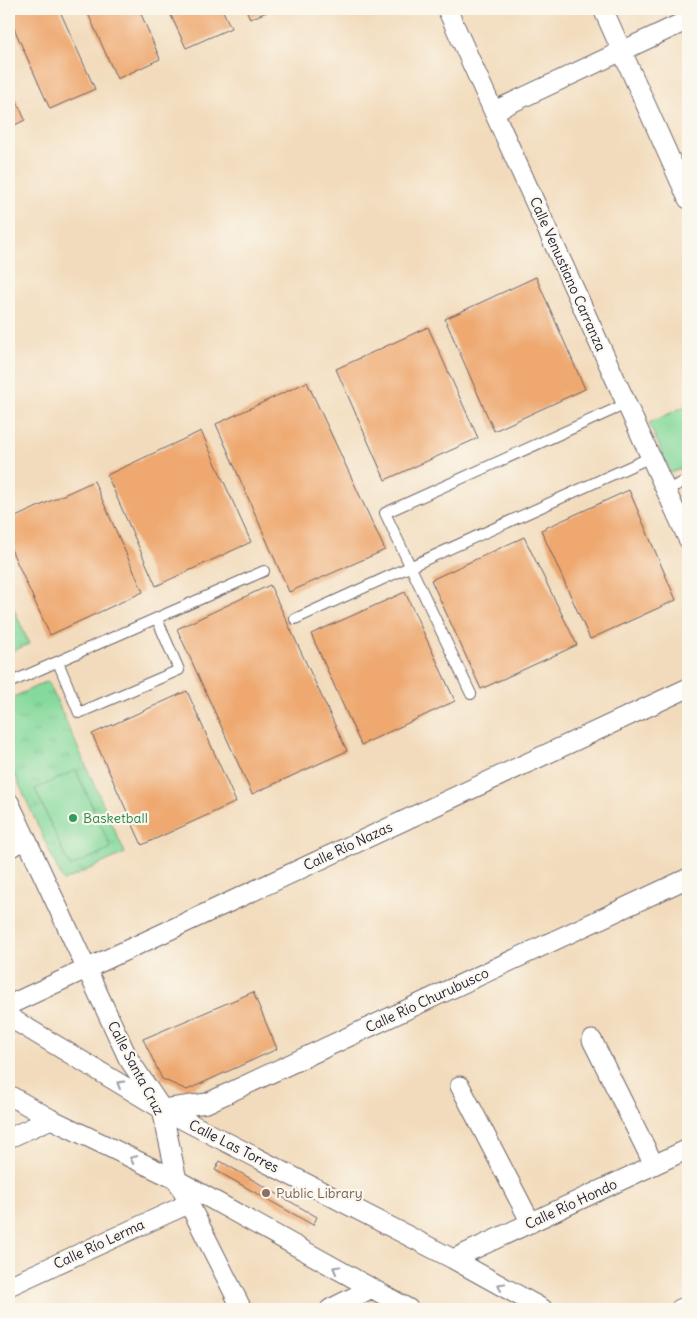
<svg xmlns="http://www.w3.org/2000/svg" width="697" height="1318" font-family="Delius,sans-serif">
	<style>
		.grass { fill: url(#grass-tufts); stroke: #547e6c }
		.garden { fill: #86d99c; stroke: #547e6c }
		.building { fill: #eea870 }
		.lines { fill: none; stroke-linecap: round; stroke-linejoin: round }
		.service-casing { stroke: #6b6368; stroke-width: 12 }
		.minor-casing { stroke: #6b6368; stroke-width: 21 }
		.service { stroke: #fff; stroke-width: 10 }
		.minor { stroke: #fff; stroke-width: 19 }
		.oneway { stroke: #9c9ca7 }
		.leisure-dot { fill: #2e9e5b; stroke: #fbf7ec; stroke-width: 2 }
		.education-dot { fill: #8d6e63; stroke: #fbf7ec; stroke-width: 2 }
		.labels { text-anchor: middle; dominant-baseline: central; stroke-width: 4.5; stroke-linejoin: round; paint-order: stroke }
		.street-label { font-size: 14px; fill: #22223b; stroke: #fbf7ec }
		.leisure-label { font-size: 14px; fill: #27864d; stroke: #fbf7ec; text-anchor: start }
		.education-label { font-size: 14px; fill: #785e54; stroke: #fbf7ec; text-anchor: start }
	</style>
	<defs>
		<pattern id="grass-tufts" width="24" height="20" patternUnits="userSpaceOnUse" patternTransform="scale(1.25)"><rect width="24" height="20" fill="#86d99c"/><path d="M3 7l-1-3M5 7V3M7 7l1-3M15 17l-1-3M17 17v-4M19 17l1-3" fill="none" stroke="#73ba87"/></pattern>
	</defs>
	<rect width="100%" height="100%" fill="#fbf7ec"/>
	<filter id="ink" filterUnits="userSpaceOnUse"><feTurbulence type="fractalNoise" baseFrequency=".02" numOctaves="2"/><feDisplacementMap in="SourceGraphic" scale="10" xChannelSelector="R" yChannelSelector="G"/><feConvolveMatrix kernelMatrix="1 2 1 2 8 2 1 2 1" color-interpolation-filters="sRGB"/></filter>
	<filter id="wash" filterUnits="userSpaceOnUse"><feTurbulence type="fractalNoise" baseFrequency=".0096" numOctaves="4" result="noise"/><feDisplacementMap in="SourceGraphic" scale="20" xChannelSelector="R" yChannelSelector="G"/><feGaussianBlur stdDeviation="1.12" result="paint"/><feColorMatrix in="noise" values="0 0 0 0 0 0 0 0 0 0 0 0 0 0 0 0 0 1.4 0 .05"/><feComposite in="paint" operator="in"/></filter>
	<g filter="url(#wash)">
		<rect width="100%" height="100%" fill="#f2dbbc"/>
		<path class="grass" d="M9,598L29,644L9,653Z
			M48,681L125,853L63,881L9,762V699Z"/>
		<path class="garden" d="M688,405V465L671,473L649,423Z
			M76,770L111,848L70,867L35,789Z"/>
		<g id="blocks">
			<path class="building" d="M9,9H59L95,89L50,109L9,17Z
				M86,9H139L160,59L117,79Z
				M168,9H222L231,28L186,48Z
				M246,9H274L250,19Z
				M9,82L25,120L9,128Z
				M536,277L585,389L494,431L445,319Z
				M428,327L478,438L385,480L336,369Z
				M307,382L385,550L289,592L216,424Z
				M201,431L251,542L156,586L107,475Z
				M94,481L143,592L50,635L9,545V520Z
				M629,490L676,600L590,639L541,530Z
				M524,537L577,645L481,689L431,580Z
				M270,585L347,751L252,794L177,629Z
				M405,592L455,701L361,745L311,634Z
				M187,691L236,802L142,845L92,734Z
				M253,992L277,1049L187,1090L162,1079L143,1039Z
				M220,1161L317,1217L313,1225L215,1170Z"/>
		</g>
	</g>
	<g filter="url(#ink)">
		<use href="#blocks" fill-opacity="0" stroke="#6b6368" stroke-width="1"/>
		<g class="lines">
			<g class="service-casing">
				<path id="service" d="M666,490L688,480
					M295,619L651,457
					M58,662L79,713L179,670L157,619
					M9,683L264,571
					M471,694L385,513L626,404"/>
			</g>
			<g class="minor-casing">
				<path id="minor" d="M447,9L688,539
					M603,9L688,199
					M494,111L688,20
					M9,802L128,1058L162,1109L177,1180L242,1309
					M9,848L26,840
					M9,1005L688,688
					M9,1017L162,1109L453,1259L543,1309
					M592,1040L654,1165
					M460,1086L531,1223
					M9,1095L51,1119L177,1180L409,1309
					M162,1109L207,1103L688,878
					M9,1138L51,1119
					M453,1259L688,1149
					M9,1286L190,1203
					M330,1309L372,1288
					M680,1309L688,1306"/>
			</g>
			<use href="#service" class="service"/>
			<use href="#minor" class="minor"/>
		</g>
		<defs><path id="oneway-chevron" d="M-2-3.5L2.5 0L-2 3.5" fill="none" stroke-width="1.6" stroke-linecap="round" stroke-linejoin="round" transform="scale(1.25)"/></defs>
		<g class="oneway">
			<use href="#oneway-chevron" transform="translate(120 1084) rotate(-149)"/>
			<use href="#oneway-chevron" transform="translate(133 1159) rotate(-154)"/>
			<use href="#oneway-chevron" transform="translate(336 1269) rotate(-151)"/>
			<use href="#oneway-chevron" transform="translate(501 1286) rotate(-151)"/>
		</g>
	</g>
	<circle class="leisure-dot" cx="73" cy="818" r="5"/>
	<circle class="education-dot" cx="266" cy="1193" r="5"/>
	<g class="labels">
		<g class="street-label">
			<text transform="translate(568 274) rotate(66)">Calle Venustiano Carranza</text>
			<text transform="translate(348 846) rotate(-25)">Calle Río Nazas</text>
			<text transform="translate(427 1000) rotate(-25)">Calle Río Churubusco</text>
			<text transform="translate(136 1068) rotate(62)">Calle Santa Cruz</text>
			<text transform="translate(234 1146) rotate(27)">Calle Las Torres</text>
			<text transform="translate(571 1204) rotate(-25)">Calle Río Hondo</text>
			<text transform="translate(99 1244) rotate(-25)">Calle Río Lerma</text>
		</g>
		<g class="leisure-label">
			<text x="83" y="818">Basketball</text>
		</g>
		<g class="education-label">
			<text x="276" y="1193">Public Library</text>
		</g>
	</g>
	<rect width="697" height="1318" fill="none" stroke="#fbf7ec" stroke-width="30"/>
</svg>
